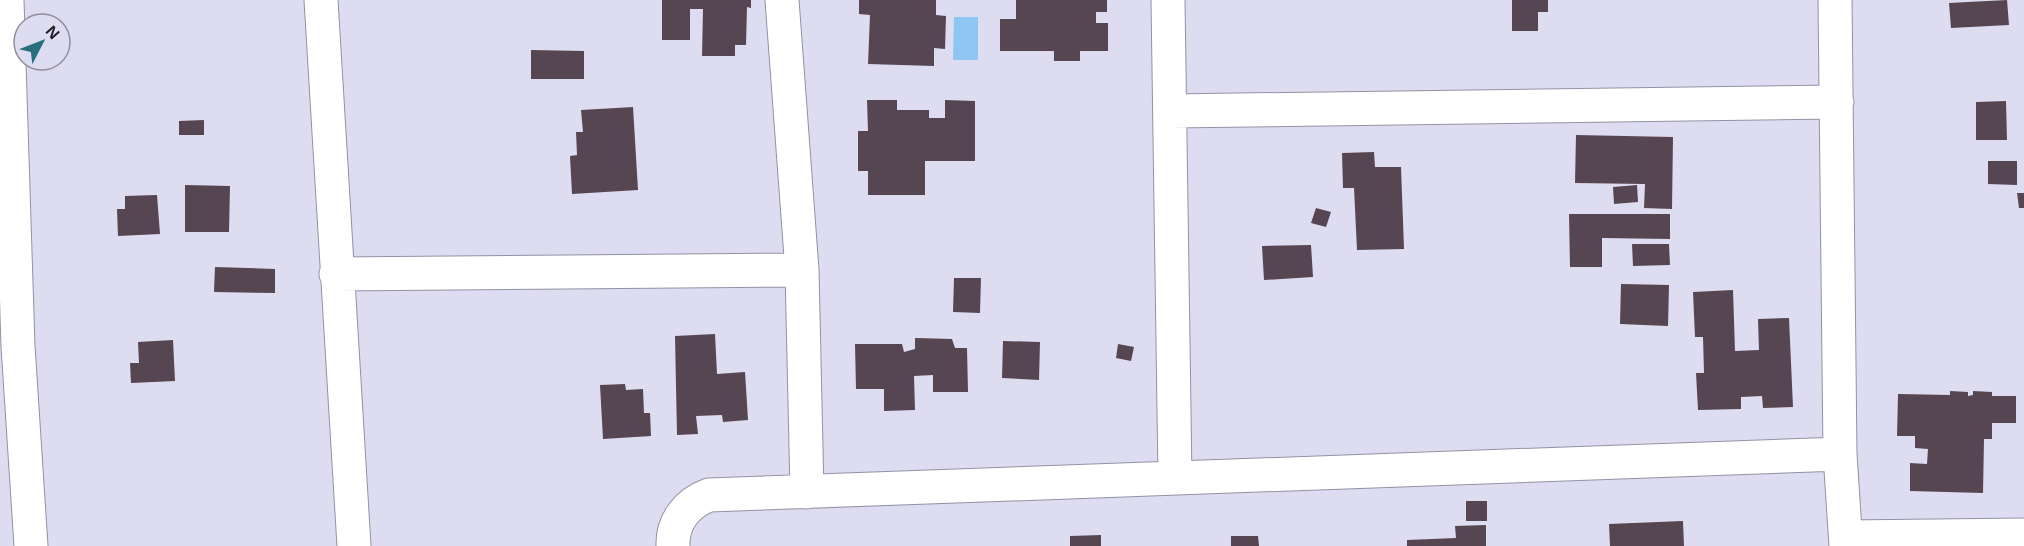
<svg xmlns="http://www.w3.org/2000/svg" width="2024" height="546" font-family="Arial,sans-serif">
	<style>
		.water { fill: #8dc6f3 }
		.building { fill: #564651 }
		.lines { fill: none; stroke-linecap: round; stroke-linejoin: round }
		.minor-casing { stroke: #9392a4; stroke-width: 35 }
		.minor { stroke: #fff; stroke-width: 33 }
	</style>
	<rect width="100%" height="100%" fill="#dedcf0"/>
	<path class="water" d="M954,17H978V60H953Z"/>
	<path class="building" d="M662,0H751V8L747,7L746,45H735V56H702L703,9H690V40H662Z
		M859,0H936V15L946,16L945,49L934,48V66L868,64L870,15L859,14Z
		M1016,0H1107V12H1096V23H1108V51H1080V61H1054V51H1000V19H1016Z
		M1512,0H1548V12H1538V31H1512Z
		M2007,0L2009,25L1951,28L1949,3Z
		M531,50L584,51V79H531Z
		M867,100H897V110H929V118H945V100L975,101V161H925V195H868V171H858V131H868Z
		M2006,101L2007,140H1976V102Z
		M633,107L638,190L572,194L570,156L577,155L576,132H583L581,110Z
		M204,120V135H179V121Z
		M1576,135L1673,137L1672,209L1644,208L1645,184L1575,183Z
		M1374,152L1375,167H1401L1404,249L1357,250L1354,188H1343L1342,153Z
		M1988,161H2017V185L1988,184Z
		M185,185L230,186L229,232H185Z
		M1637,185L1638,202L1614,204L1613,187Z
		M2017,193H2024V208H2019Z
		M157,195L160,234L118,236L117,209H125V196Z
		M1316,208L1331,212L1326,227L1311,223Z
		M1569,214H1670V239L1602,238V267H1570Z
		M1632,244H1669L1670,265L1633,266Z
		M1311,245L1313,277L1264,280L1262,246Z
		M215,267L275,269V293L214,292Z
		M954,278H981L980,313L953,312Z
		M1621,284L1669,285L1668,326L1620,324Z
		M1733,290L1735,351L1759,350L1758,319L1789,318L1793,407L1763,408L1762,396L1741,397V409L1698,410L1696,373H1704L1703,337H1695L1693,292Z
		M715,334L717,374L745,372L748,420L723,422L722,415L696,416L698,434L677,435L675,336Z
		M915,338L952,339L955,348H967L968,392H933V375L914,376L915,410L884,411V389H856L855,344H902L904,352L915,349Z
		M173,340L175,381L131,383L130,363H139L138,342Z
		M1003,341L1040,342L1039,380L1002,378Z
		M1118,344L1134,347L1131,361L1116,358Z
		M625,384L626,390L643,389L644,413H650L651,436L603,439L600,385Z
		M1950,391L1968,392V396L1973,395V391L1992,392V396H2016V423H1992V439H1984L1983,493L1910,491V463L1927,464L1928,449L1915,448V436H1897L1898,394L1950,395Z
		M1466,501H1487V521H1466Z
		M1683,521L1684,546H1610L1609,524Z
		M1486,525V546H1407V540L1456,538L1455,526Z
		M1101,535V546H1070V536Z
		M1231,536H1258L1259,546H1231Z"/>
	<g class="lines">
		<g class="minor-casing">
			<path id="minor" d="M7,0L18,346L31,546
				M321,0L354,546
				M782,0L802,270L807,492
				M1168,0L1175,478
				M1835,0L1840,454L1846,546
				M1170,111L1837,102
				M336,274L802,270
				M1846,537L2024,535
				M673,546C672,522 687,503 709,495L1840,454"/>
		</g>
		<use href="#minor" class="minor"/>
	</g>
	<g transform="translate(42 42) rotate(48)"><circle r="28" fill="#dedcf0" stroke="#908e9d" stroke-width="1.5"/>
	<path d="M0-4.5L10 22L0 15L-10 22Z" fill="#286e7c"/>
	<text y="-9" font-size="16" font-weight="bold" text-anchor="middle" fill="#1b1a21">N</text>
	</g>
</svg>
